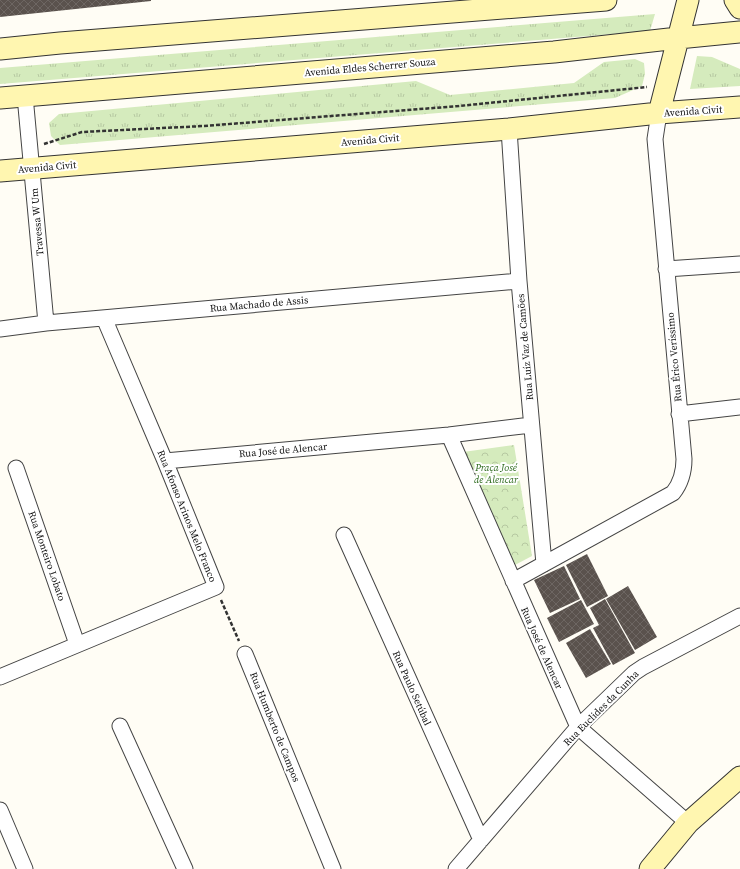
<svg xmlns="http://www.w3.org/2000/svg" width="740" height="869" font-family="'Source Serif 4',serif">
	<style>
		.grass { fill: url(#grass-tufts) }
		.park { fill: url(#park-crowns) }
		.building { fill: url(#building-cross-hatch) }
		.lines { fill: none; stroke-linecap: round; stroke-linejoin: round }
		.street-casing { stroke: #444; stroke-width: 17 }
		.secondary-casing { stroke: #333; stroke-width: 23 }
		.path { stroke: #333; stroke-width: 2.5; stroke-dasharray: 4 2; stroke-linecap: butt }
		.street { stroke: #fff; stroke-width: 15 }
		.secondary { stroke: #fff6b0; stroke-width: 21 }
		.labels { text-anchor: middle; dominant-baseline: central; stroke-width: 4; stroke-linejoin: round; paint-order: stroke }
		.street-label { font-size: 10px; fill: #111; stroke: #fff }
		.park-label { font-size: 10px; font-style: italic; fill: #2f6b1f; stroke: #fff }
	</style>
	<defs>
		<pattern id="grass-tufts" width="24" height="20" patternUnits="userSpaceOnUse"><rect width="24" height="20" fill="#d5ebbd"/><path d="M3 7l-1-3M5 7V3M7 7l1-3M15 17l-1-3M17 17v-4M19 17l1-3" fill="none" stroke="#b6c8a1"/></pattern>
		<pattern id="park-crowns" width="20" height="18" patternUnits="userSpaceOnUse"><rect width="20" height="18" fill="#d5ebbd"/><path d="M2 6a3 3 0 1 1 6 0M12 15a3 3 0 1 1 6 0" fill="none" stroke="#b6c8a1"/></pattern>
		<pattern id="building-cross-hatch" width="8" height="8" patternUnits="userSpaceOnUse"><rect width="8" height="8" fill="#5a524d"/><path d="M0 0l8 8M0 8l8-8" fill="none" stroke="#6d6662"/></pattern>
	</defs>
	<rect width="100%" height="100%" fill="#fffdf5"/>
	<path class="grass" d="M655,14L650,31L0,84V68Z
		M697,56L712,57L740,69V86L690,89Z
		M635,59L644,63L645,74L642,86L615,98L60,145L51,136L49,123L59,114L416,81L450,95L574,83L604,62Z"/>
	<path class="park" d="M514,445L532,556L513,566L463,452Z"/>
	<path class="building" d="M0,0H151V1L0,17Z
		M587,554L608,596L587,607L566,565Z
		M564,566L580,599L550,613L534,580Z
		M628,586L657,637L635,650L606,599Z
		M605,599L635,653L613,665L593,628L599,625L590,608Z
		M581,600L594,624L559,642L547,618Z
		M590,629L611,664L586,678L566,643Z"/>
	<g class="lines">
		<g class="street-casing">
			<path id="street" d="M25,96L46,323
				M509,129L519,281L544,564
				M666,269L740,264
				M0,329L46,323L519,281
				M679,414L740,407
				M449,435L578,727L688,823
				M165,461L449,435L531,425
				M16,468L77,644
				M344,535L481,840
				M513,581L673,493C681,483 684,473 684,459L655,139L659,113
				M245,654L333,869
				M0,677L216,587L165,461L104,318
				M120,726L185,869
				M0,810L25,869
				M456,869L578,727L634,673L643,667L740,616"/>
		</g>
		<g class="secondary-casing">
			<path id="secondary" d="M735,0L740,8
				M0,49L60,43L606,0
				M0,98L554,52L678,38L740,32
				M659,113L688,0
				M0,171L509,129L659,113L740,107
				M650,869L688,823L740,777"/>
		</g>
		<path class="path" d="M44,144L82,132L204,126L459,106L647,87
			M221,600L239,641"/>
		<use href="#street" class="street"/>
		<use href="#secondary" class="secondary"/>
	</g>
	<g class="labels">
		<g class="street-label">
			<text transform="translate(370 67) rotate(-5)">Avenida Eldes Scherrer Souza</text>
			<text transform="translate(693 111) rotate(-4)">Avenida Civit</text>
			<text transform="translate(370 140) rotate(-5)">Avenida Civit</text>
			<text transform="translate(47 167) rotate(-5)">Avenida Civit</text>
			<text transform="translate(37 222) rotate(-95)">Travessa W Um</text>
			<text transform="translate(259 304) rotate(-5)">Rua Machado de Assis</text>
			<text transform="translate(525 347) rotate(-95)">Rua Luíz Vaz de Camões</text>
			<text transform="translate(674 357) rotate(-95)">Rua Érico Veríssimo</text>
			<text transform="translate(283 450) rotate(-5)">Rua José de Alencar</text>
			<text transform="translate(187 516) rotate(68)">Rua Afonso Arinos Melo Franco</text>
			<text transform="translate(47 556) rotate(71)">Rua Monteiro Lobato</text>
			<text transform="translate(542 648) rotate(66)">Rua José de Alencar</text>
			<text transform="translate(412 688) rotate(66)">Rua Paulo Setúbal</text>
			<text transform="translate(601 708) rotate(-45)">Rua Euclides da Cunha</text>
			<text transform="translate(275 727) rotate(68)">Rua Humberto de Campos</text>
		</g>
		<g class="park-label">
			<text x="496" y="467">Praça José<tspan x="496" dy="12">de Alencar</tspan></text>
		</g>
	</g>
</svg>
